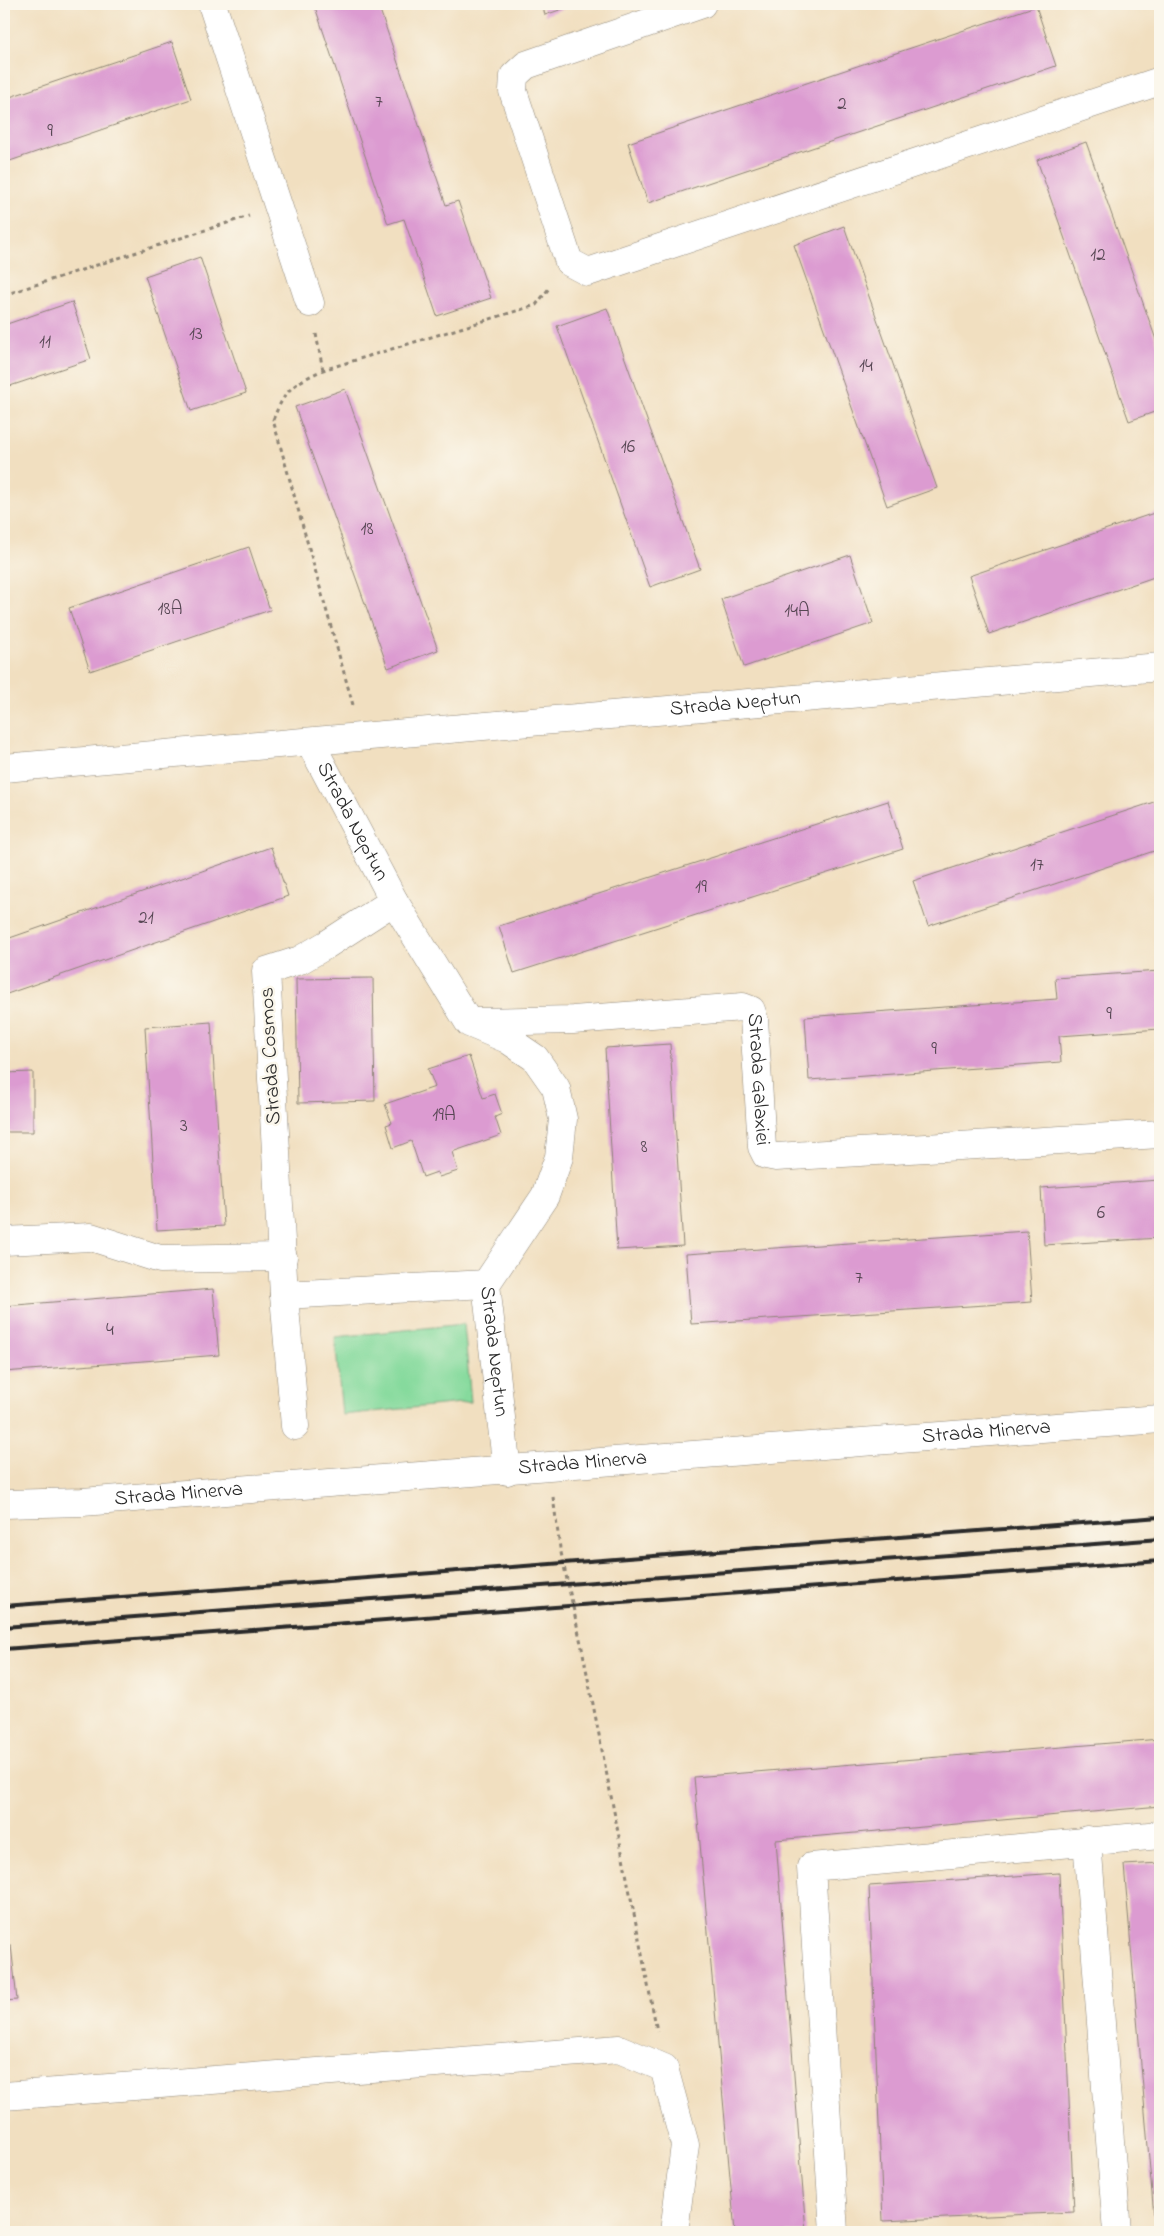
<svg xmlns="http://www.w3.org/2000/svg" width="1164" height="2236" font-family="'Indie Flower',sans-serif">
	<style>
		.grass { fill: #86da9d; stroke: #588264 }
		.building { fill: #dc9bd1 }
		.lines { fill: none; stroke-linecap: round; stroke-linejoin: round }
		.minor-casing { stroke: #8e8576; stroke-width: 29 }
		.path { stroke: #8e8576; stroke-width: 3; stroke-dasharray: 4 4; stroke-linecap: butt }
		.minor { stroke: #fff; stroke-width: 28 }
		.rail { stroke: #2b2b2b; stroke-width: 4 }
		.labels { text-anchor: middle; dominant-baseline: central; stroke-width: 5; stroke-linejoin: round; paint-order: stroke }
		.number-label { font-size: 19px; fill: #574754 }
		.street-label { font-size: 21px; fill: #2b2b2b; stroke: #fbf7ec }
	</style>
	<rect width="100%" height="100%" fill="#fbf7ec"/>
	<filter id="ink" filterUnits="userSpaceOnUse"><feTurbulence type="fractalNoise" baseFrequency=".02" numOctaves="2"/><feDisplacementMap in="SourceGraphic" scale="10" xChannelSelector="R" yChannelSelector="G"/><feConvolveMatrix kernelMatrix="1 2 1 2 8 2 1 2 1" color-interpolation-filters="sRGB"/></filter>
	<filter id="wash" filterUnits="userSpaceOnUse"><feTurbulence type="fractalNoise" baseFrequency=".0096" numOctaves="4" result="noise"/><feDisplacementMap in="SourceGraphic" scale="20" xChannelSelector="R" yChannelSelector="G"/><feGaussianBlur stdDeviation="1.12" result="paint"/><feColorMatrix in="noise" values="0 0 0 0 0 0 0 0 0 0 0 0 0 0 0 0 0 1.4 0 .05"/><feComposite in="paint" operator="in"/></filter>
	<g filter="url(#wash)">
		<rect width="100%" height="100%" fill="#f1dfc0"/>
		<path class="grass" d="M464,1324L471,1402L342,1415L335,1337Z"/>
		<g id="blocks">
			<path class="building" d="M314,4H378L446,205L458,201L491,298L437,316L404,219L388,224Z
				M542,4H577L545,15Z
				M1036,6L1056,66L648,203L628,143Z
				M172,42L191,99L4,163V99Z
				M1086,142L1160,351V410L1129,421L1037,160Z
				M844,226L937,488L887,506L794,245Z
				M200,257L246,393L191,411L145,276Z
				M72,302L91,359L4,388V325Z
				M607,308L700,569L650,587L557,326Z
				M345,389L438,650L388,668L295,407Z
				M1160,511V575L989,634L969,576Z
				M249,547L270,610L90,671L69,608Z
				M850,555L873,623L744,667L721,599Z
				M1160,800V849L928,926L913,881Z
				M888,801L903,849L514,973L499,926Z
				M271,847L288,896L4,995V940Z
				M1160,971V1029L1059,1036L1061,1062L809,1080L805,1017L1057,999L1055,978Z
				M373,978L375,1101L298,1103L296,979Z
				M211,1022L224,1226L157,1230L145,1027Z
				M670,1044L683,1246L617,1250L605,1048Z
				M469,1056L483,1098L495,1094L502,1114L495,1117L501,1135L452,1152L458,1171L439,1177L437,1172L423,1177L411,1141L393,1148L386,1125L392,1123L385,1104L435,1087L428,1069Z
				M33,1072V1132H4V1073Z
				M1160,1180V1238L1044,1245L1041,1188Z
				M1027,1231L1032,1302L691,1324L686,1254Z
				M213,1289L219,1355L4,1372V1306Z
				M1160,1739V1806L776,1840L806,2232H735L694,1777Z
				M1160,1863V2229H1155L1124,1865Z
				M1059,1873L1074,2212L883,2221L869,1886Z
				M4,1913L7,1935H4Z
				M11,1945L17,2000L4,2001V1946Z"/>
		</g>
	</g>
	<g filter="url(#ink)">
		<use href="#blocks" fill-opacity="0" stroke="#8e8576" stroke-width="1"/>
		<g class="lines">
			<g class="minor-casing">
				<g id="minor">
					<path d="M212,4L310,303"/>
					<path d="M702,4L526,65L514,76L513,91L569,262L588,272L1160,81"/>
					<path id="s1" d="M310,742L394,901L469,1023L507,1039L535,1058L556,1088L563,1119L559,1157L545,1196L486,1284L507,1471"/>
					<path id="s2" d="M4,768L1160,667"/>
					<path id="s3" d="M476,1022L573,1020L743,1007L751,1010L754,1019L762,1147L766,1155L776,1157L1160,1134"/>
					<path d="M4,1241L91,1237L160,1259L283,1257"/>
					<path d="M284,1295L486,1284"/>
					<path d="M295,1426L284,1295L266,971L300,960L326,945L394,901"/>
					<path id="s4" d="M4,1504L82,1502L1160,1419"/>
					<path d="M1087,1840L1117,2232"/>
					<path d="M4,2096L619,2049L664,2068L685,2145L674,2232"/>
					<path d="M834,2232L811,1867L1160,1835"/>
				</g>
			</g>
			<path class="path" d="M4,295L249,216
				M316,334L323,370
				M353,705L273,420C285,389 293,384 323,370L536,305L550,287
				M553,1497L560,1548L582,1648L657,2031"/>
			<use href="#minor" class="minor"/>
			<path class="rail" d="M4,1606L1160,1517
				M4,1627L1160,1539
				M4,1649L1160,1561"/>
		</g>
	</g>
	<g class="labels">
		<g class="number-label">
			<text x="379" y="102">7</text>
			<text x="842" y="104">2</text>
			<text x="50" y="131">9</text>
			<text x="1098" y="255">12</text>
			<text x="196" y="334">13</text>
			<text x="45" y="342">11</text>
			<text x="866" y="366">14</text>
			<text x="628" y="447">16</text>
			<text x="367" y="529">18</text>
			<text x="170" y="609">18A</text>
			<text x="797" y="611">14A</text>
			<text x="1037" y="865">17</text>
			<text x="701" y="887">19</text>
			<text x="146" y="918">21</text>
			<text x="1109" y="1014">9</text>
			<text x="934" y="1049">9</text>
			<text x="444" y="1115">19A</text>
			<text x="184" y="1126">3</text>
			<text x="644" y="1147">8</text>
			<text x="1101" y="1213">6</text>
			<text x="859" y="1278">7</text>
			<text x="110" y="1330">4</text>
		</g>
		<g class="street-label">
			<text stroke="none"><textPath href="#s2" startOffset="734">Strada Neptun</textPath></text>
			<text stroke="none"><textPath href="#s1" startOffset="90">Strada Neptun</textPath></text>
			<text transform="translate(271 1056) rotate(-93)">Strada Cosmos</text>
			<text stroke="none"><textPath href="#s3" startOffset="346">Strada Galaxiei</textPath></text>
			<text stroke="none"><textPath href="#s1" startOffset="720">Strada Neptun</textPath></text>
			<text stroke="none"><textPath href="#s4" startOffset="985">Strada Minerva</textPath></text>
			<text stroke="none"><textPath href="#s4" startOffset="580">Strada Minerva</textPath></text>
			<text stroke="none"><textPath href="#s4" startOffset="175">Strada Minerva</textPath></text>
		</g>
	</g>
	<rect width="1164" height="2236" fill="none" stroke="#fbf7ec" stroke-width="20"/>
</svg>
